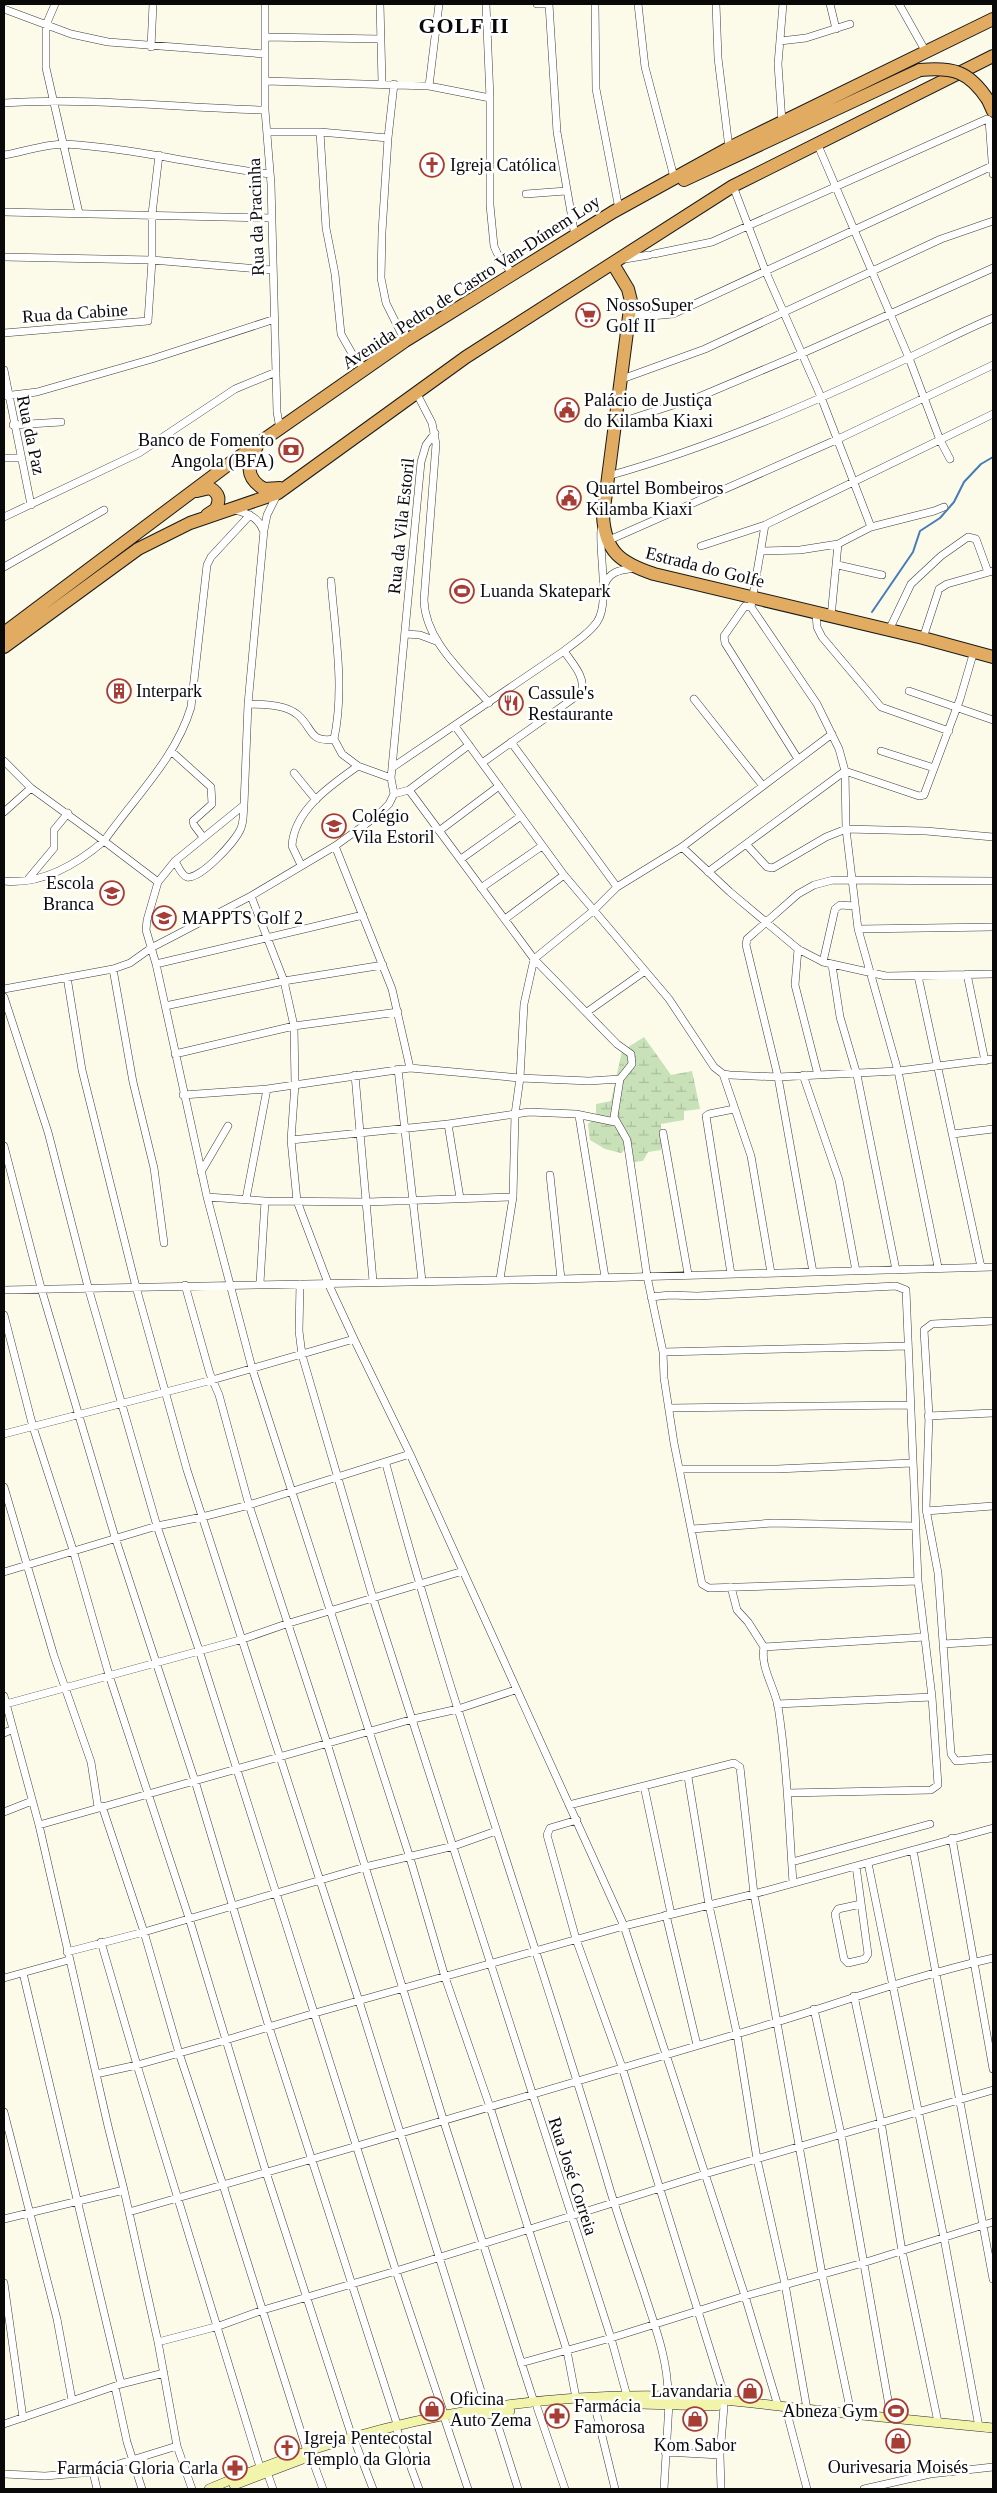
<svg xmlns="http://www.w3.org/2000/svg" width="997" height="2493" font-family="Georgia,serif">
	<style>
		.wetland { fill: url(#wetland-marsh) }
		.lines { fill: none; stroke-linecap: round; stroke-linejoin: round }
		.stream { stroke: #457cba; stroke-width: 2 }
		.street-casing { stroke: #3c3c3c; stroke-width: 8 }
		.secondary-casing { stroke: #2b2b2b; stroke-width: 10 }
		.highway-casing { stroke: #1a1a1a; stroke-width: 14 }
		.street { stroke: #fff; stroke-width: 7 }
		.secondary { stroke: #f3f4ac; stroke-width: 9 }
		.highway { stroke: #e1ac62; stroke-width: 12 }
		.highway-bridge-casing { stroke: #1a1a1a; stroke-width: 14; stroke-linecap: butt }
		.highway-bridge { stroke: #e1ac62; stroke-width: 12 }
		.labels { text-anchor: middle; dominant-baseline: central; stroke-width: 5; stroke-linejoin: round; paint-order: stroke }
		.poi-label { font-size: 18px; fill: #090909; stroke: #fff; text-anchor: start }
		.street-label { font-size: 18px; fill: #090909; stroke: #fff }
		.district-label { font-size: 22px; font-weight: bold; letter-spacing: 1px; fill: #090909; stroke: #fff }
	</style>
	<defs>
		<pattern id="wetland-marsh" width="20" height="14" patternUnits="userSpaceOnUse" patternTransform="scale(1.25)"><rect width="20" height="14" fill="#c8e1b8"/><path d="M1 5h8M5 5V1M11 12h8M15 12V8" fill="none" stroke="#aac09d"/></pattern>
	</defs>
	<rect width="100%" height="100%" fill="#fcfbe9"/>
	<path class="wetland" d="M644,1037L671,1075L692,1071L700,1109L684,1111V1120L661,1124V1150L648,1152L643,1161L632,1162L625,1149L621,1153L605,1149L590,1140L588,1124L596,1117V1104L611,1101L622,1051Z"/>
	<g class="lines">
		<path class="stream" d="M872,612L913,552L920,531L940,518L954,502L964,482L981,464L993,457"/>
		<g class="street-casing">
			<path id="street" d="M55,4L46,25V68L79,213
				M265,4V110L271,184L277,412L280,429
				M380,4L382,83
				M486,4L490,98V205L494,246L497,253L513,275
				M537,4H549
				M549,4L557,132L575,236
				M595,4L596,89L619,209
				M638,4L645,67L674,177
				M716,4L718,58L729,148
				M830,4L836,29
				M899,4L926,52
				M4,9L71,34L108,42L265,54
				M265,37L381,39
				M780,41L806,38L850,24
				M151,47L153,4
				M266,81L429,86L490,98
				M394,84L388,138L382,232L381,278L386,303L405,341
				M429,86L439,4
				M4,103C91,97 178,108 265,110
				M782,122L778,64L783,4
				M267,132H320L388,138
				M320,132L326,228L335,274L341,334L354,357L365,369
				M817,143L909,358L940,440L950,459
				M4,155C23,152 45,144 65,144C134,148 202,166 270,174
				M733,186L765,270L821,397L871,527
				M526,194L566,191
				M4,212L271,218
				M654,254L712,242L987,119L989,120L993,174
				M4,257L152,260L272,270
				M625,259L649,255
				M631,314L651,316L673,314L992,166
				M4,333L148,321L152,260V214L159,155
				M4,370L31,505
				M622,379L705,349L941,239L993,221
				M416,392L432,423L436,444L424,600C425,641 464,673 489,703
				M4,396L37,392L152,359L275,319
				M615,424L701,396L803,353L993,268
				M13,425L61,422
				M4,458H20
				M608,476C712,447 810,404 908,358C936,345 964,330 993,318
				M278,493L267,515L264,530L248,704L244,805L175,861L158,882L147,920L146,930L156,964L207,1197L252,1368L410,1858L445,1977L490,2107L567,2351L576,2398
				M235,510C247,513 258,517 263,530
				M4,517L139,453L235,389L276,372
				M765,525L751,607L817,704L839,749L845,771L846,829L858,929L898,1071L938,1267
				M607,541L836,440L993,365
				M701,546L765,525L993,414
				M761,551L800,550L838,544L871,527L934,511L944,507
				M838,565L882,575
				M4,567L104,510
				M331,581C335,632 345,689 334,739L342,754L358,766
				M604,587C608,571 621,570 635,568
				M751,607L745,606L724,636L725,643L798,759
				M816,613L817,627L822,637L881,707L949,731
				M831,617L838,544
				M889,630L911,584L941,556L968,537L976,539L988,572
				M406,634L420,635L436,641
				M923,638L939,589L947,584L993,571
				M909,691L993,720
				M694,699L763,786
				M248,704C265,705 285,704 298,715C313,728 309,743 334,739
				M455,726L564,875L669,999L714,1067L723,1074L730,1075L778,1077L898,1071L993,1059
				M511,742L617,887
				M171,751L211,787L212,804L193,821L194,825L203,837
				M881,751L934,768
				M4,761L31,788L104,841C134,798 176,758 191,707L207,565L211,557L250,515
				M482,763L581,693C587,678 572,663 564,651
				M393,767L564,651C575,642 589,634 597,622C610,604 599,554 601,530
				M294,773L316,800
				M409,790L534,959L617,1044L631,1054L632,1064L620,1079L614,1117L627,1140L647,1276L663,1352L664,1378L674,1443L702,1584L709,1588L918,1581
				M394,794L409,790L469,745
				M4,812L31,788
				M439,831L499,786
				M746,844L767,867L773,868L826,837L846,829L926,831L993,837
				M335,846L392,989L410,1068
				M682,847L730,892L798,949L823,962L886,976L993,974
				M461,859L521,816
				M175,861C178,866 181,875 187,877C200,880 236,841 241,828C244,821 243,812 244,805
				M301,865L292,846C294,810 331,785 358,766L391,778
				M708,872L845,771L919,796L924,795L960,699L974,651
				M29,878L54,848V830L68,813
				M4,881C41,885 77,864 104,841L158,882
				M481,888L542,846
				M251,896L284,981L294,1026L295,1084L291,1140L297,1201L328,1283L354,1339L410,1454L624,1926L745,2296L778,2406
				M505,919L564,875
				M858,929L993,927
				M798,949L795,985L818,1075
				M823,962L835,909L840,905L855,906
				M156,964L363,915
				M832,965L840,1017L857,1075L896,1270
				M113,969L133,1082L154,1168L164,1243
				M967,974L985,1061
				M918,976L981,1267
				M67,977L82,1070L136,1287L187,1470L359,2001L486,2407
				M4,989L113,969L130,963L151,948L251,896L335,846L377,816L389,804L394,794L391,778L421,462L426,445L435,433
				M4,997L48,1132L88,1287L157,1526L199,1650L396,2271L444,2414
				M165,1006L284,981L383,965
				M587,1012L645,971
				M175,1054L294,1026L398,1012
				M398,1069L422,1281
				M723,1074L751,1156L771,1273
				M355,1075L373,1281
				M803,1075L839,1180L856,1271
				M183,1095L267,1089L410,1068L520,1078L589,1081L620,1079
				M579,1116L605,1277
				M448,1124L460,1198
				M663,1133L688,1274
				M953,1134L993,1129
				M291,1140L448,1124L529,1112L576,1114L615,1122
				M4,1146L41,1288L115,1537L195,1781L269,2027L397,2424
				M201,1172L228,1126
				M550,1175L561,1279
				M207,1197L265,1201L367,1202L513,1197
				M246,1199L267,1089
				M813,1272L778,1077L746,945L747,939L798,894L814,885L833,880L993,881
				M731,1274L706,1116L709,1114L734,1109
				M500,1279L513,1197L515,1114L520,1078L524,1004L534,959L593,911L617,887L682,847L832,734
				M260,1283L265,1201
				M300,1284L299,1331L302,1355L373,1598L611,2338L627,2396
				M185,1285L210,1374L219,1395L249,1505L327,1743L444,2122L534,2402
				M4,1290L561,1279L993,1267
				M651,1297L670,1295L697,1296L896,1286L906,1290L918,1581L932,1697L938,1785L931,1790L787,1793
				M4,1315L33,1427L73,1550L109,1675L189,1918L266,2172L352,2437
				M993,1321L932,1324L924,1330L929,1415L926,1509L938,1573L951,1754L956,1761L993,1758
				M663,1352L908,1346
				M669,1408L909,1405
				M928,1416L993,1413
				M4,1434L212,1380L354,1339
				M386,1464C450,1704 535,1937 606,2176C617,2215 631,2253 644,2292C655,2327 668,2359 668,2396
				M681,1469H777L912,1463
				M4,1487L54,1656L91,1762L98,1807
				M926,1511L993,1506
				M692,1529L773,1523L916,1526
				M4,1572L157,1526L202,1517L249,1505L410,1454
				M731,1587L737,1610L748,1622L764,1647
				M943,1644L993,1641
				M4,1696L39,1825L108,2126L124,2190L158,2342L177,2446L192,2489
				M6,1704L243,1639L286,1624L463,1571
				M777,1704L932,1697
				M4,1733L13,1729
				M688,1777L709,1905L737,2034L757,2159L785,2284L807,2409
				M644,1786L671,1914
				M569,1805L734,1763L740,1767L754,1894L822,2274L851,2413
				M102,1806L144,1932L179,2053L223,2185L307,2451
				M4,1812L32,1801
				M577,1820L550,1828L547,1835L576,1939L622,2067L726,2401
				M39,1825L413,1719L458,1709L515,1690
				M952,1838L993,2069
				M913,1850L993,2279
				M792,1862L930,1824
				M868,1863L944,2238L979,2427
				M856,1866L868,1954L865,1959L848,1963L844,1959L835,1914L838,1909L861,1904
				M793,1883C789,1824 787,1764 778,1706C774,1686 760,1667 764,1647L925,1637
				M666,1915L697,2045
				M101,1942L137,2065L260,2467
				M67,1952L144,1932L365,1867L454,1846L496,1831
				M23,1973L121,2384
				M4,1978L69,1960
				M854,1996L881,2122L902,2251L938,2422
				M814,2009L841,2134L891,2417
				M96,2074L137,2065L226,2040L315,2013L624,1926L754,1894L993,1828
				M4,2112L57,2319L72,2400
				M129,2212C332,2154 535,2094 737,2034C823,2009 906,1978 993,1958
				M4,2219L124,2190
				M4,2283L23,2418
				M158,2342L219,2326L263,2310L396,2271L705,2174L993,2090
				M521,2363L611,2338L745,2296L863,2263L993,2222
				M115,2387L127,2442L142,2489
				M594,2403L615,2489
				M537,2407L565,2489
				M494,2413L518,2489
				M787,2413L807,2489
				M445,2420L468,2489
				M4,2424L121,2384L164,2373
				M397,2430L419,2489
				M355,2442L373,2489
				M665,2452L720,2455
				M311,2456L323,2489
				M93,2472L97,2489
				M267,2472L273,2489
				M4,2474L45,2476L93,2472L177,2446
				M664,2489L669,2403
				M721,2489L720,2455L724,2406
				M864,2489L930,2474L993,2467"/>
		</g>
		<g class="secondary-casing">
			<path id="secondary" d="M600,2403L717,2406
				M453,2419L510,2411
				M234,2485L313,2455
				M209,2489C354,2426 507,2393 666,2396C712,2397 759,2404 806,2409C868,2416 931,2422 993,2428"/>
		</g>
		<g class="highway-casing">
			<path id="highway" d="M988,100L993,111
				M684,180L920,70
				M613,264L628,289L631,301L603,516C605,552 621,563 654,574L923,638L993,657
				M257,446C248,464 244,477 264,489L280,488
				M197,491L210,488C220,494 220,500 216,509L207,515
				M4,633L229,464L405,341L613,212L729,148L993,19
				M4,647L138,549L190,523L278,493L466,357L733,186L993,56"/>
		</g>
		<use href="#street" class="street"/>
		<use href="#secondary" class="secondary"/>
		<use href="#highway" class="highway"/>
		<g class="highway-bridge-casing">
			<path id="highway-bridge" d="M920,70C953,67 969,71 988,100"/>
		</g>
		<use href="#highway-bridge" class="highway-bridge"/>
	</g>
	<defs>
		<g id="church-ring" transform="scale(1.25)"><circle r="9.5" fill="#fff" stroke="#a63e35" stroke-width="1.5"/><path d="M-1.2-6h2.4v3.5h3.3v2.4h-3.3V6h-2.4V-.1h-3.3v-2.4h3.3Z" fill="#a63e35"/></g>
		<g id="supermarket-ring" transform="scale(1.25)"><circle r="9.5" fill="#fff" stroke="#a63e35" stroke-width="1.5"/><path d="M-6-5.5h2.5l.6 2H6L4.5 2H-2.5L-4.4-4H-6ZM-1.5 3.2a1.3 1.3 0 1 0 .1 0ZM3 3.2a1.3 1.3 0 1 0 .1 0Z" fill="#a63e35"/></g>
		<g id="civic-ring" transform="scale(1.25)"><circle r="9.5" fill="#fff" stroke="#a63e35" stroke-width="1.5"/><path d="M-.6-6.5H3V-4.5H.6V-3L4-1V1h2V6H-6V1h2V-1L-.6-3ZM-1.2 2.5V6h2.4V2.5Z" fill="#a63e35"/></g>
		<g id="bank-ring" transform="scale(1.25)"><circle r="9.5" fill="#fff" stroke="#a63e35" stroke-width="1.5"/><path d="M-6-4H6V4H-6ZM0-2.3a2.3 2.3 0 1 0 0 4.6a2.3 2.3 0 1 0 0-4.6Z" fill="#a63e35"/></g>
		<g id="stadium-ring" transform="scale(1.25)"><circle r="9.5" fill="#fff" stroke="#a63e35" stroke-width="1.5"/><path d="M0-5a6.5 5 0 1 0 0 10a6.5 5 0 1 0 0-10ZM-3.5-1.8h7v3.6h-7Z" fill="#a63e35"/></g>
		<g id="building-ring" transform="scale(1.25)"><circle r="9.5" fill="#fff" stroke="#a63e35" stroke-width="1.5"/><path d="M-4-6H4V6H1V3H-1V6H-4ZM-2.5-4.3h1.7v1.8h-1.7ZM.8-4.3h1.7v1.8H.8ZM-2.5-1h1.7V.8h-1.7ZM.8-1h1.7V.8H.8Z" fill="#a63e35"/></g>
		<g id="restaurant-ring" transform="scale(1.25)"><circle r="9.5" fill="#fff" stroke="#a63e35" stroke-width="1.5"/><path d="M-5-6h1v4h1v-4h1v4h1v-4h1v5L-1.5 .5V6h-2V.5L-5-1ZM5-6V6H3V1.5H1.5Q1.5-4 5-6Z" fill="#a63e35"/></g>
		<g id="school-ring" transform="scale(1.25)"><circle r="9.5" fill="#fff" stroke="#a63e35" stroke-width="1.5"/><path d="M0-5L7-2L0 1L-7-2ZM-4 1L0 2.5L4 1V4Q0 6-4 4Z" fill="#a63e35"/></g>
		<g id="university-ring" transform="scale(1.25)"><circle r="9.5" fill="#fff" stroke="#a63e35" stroke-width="1.5"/><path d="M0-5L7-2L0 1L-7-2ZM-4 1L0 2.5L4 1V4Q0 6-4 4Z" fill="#a63e35"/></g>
		<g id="shop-ring" transform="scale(1.25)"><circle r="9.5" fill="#fff" stroke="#a63e35" stroke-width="1.5"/><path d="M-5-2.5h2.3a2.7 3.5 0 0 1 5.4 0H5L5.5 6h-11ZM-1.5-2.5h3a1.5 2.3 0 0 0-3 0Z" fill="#a63e35"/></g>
		<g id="pharmacy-ring" transform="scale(1.25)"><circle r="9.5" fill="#fff" stroke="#a63e35" stroke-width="1.5"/><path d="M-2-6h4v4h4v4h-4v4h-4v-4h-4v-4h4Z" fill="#a63e35"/></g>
	</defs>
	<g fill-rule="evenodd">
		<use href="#church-ring" x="432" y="165"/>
		<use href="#supermarket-ring" x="588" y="315"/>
		<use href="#civic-ring" x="567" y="410"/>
		<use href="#bank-ring" x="291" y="450"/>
		<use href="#civic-ring" x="569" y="498"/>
		<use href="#stadium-ring" x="462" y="591"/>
		<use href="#building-ring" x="119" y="691"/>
		<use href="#restaurant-ring" x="511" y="703"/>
		<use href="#school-ring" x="334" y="826"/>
		<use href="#school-ring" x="112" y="893"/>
		<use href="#university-ring" x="164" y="918"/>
		<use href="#shop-ring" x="750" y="2391"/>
		<use href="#shop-ring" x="432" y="2409"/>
		<use href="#stadium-ring" x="896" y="2411"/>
		<use href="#pharmacy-ring" x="557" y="2416"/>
		<use href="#shop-ring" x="695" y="2419"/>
		<use href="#shop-ring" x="898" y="2441"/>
		<use href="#church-ring" x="287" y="2448"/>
		<use href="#pharmacy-ring" x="235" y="2468"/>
	</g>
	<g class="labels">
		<g class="poi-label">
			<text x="450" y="165">Igreja Católica</text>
			<text x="606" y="305">NossoSuper<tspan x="606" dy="21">Golf II</tspan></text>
			<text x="584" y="400">Palácio de Justiça<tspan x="584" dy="21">do Kilamba Kiaxi</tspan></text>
			<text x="274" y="440" text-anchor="end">Banco de Fomento<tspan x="274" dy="21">Angola (BFA)</tspan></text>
			<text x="586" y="488">Quartel Bombeiros<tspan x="586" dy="21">Kilamba Kiaxi</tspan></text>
			<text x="480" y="591">Luanda Skatepark</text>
			<text x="136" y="691">Interpark</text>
			<text x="528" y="693">Cassule's<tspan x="528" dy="21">Restaurante</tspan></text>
			<text x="352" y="816">Colégio<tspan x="352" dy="21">Vila Estoril</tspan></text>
			<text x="94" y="883" text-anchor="end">Escola<tspan x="94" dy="21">Branca</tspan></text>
			<text x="182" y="918">MAPPTS Golf 2</text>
			<text x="732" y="2391" text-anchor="end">Lavandaria</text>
			<text x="450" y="2399">Oficina<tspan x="450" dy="21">Auto Zema</tspan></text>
			<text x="574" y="2406">Farmácia<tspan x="574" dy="21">Famorosa</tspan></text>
			<text x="878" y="2411" text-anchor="end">Abneza Gym</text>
			<text x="304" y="2438">Igreja Pentecostal<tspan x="304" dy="21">Templo da Gloria</tspan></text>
			<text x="695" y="2445" text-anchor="middle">Kom Sabor</text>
			<text x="898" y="2467" text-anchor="middle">Ourivesaria Moisés</text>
			<text x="218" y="2468" text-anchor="end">Farmácia Gloria Carla</text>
		</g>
		<g class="street-label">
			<text transform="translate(256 217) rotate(-92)">Rua da Pracinha</text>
			<text transform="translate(471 282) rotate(-33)">Avenida Pedro de Castro Van-Dúnem Loy</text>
			<text transform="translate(75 313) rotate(-4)">Rua da Cabine</text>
			<text transform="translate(31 435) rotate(78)">Rua da Paz</text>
			<text transform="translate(401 526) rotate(-84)">Rua da Vila Estoril</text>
			<text transform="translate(705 567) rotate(14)">Estrada do Golfe</text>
			<text transform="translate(573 2176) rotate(72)">Rua José Correia</text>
		</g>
		<g class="district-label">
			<text x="464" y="25">GOLF II</text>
		</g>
	</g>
	<rect width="997" height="2493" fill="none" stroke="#090909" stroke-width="10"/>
</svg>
